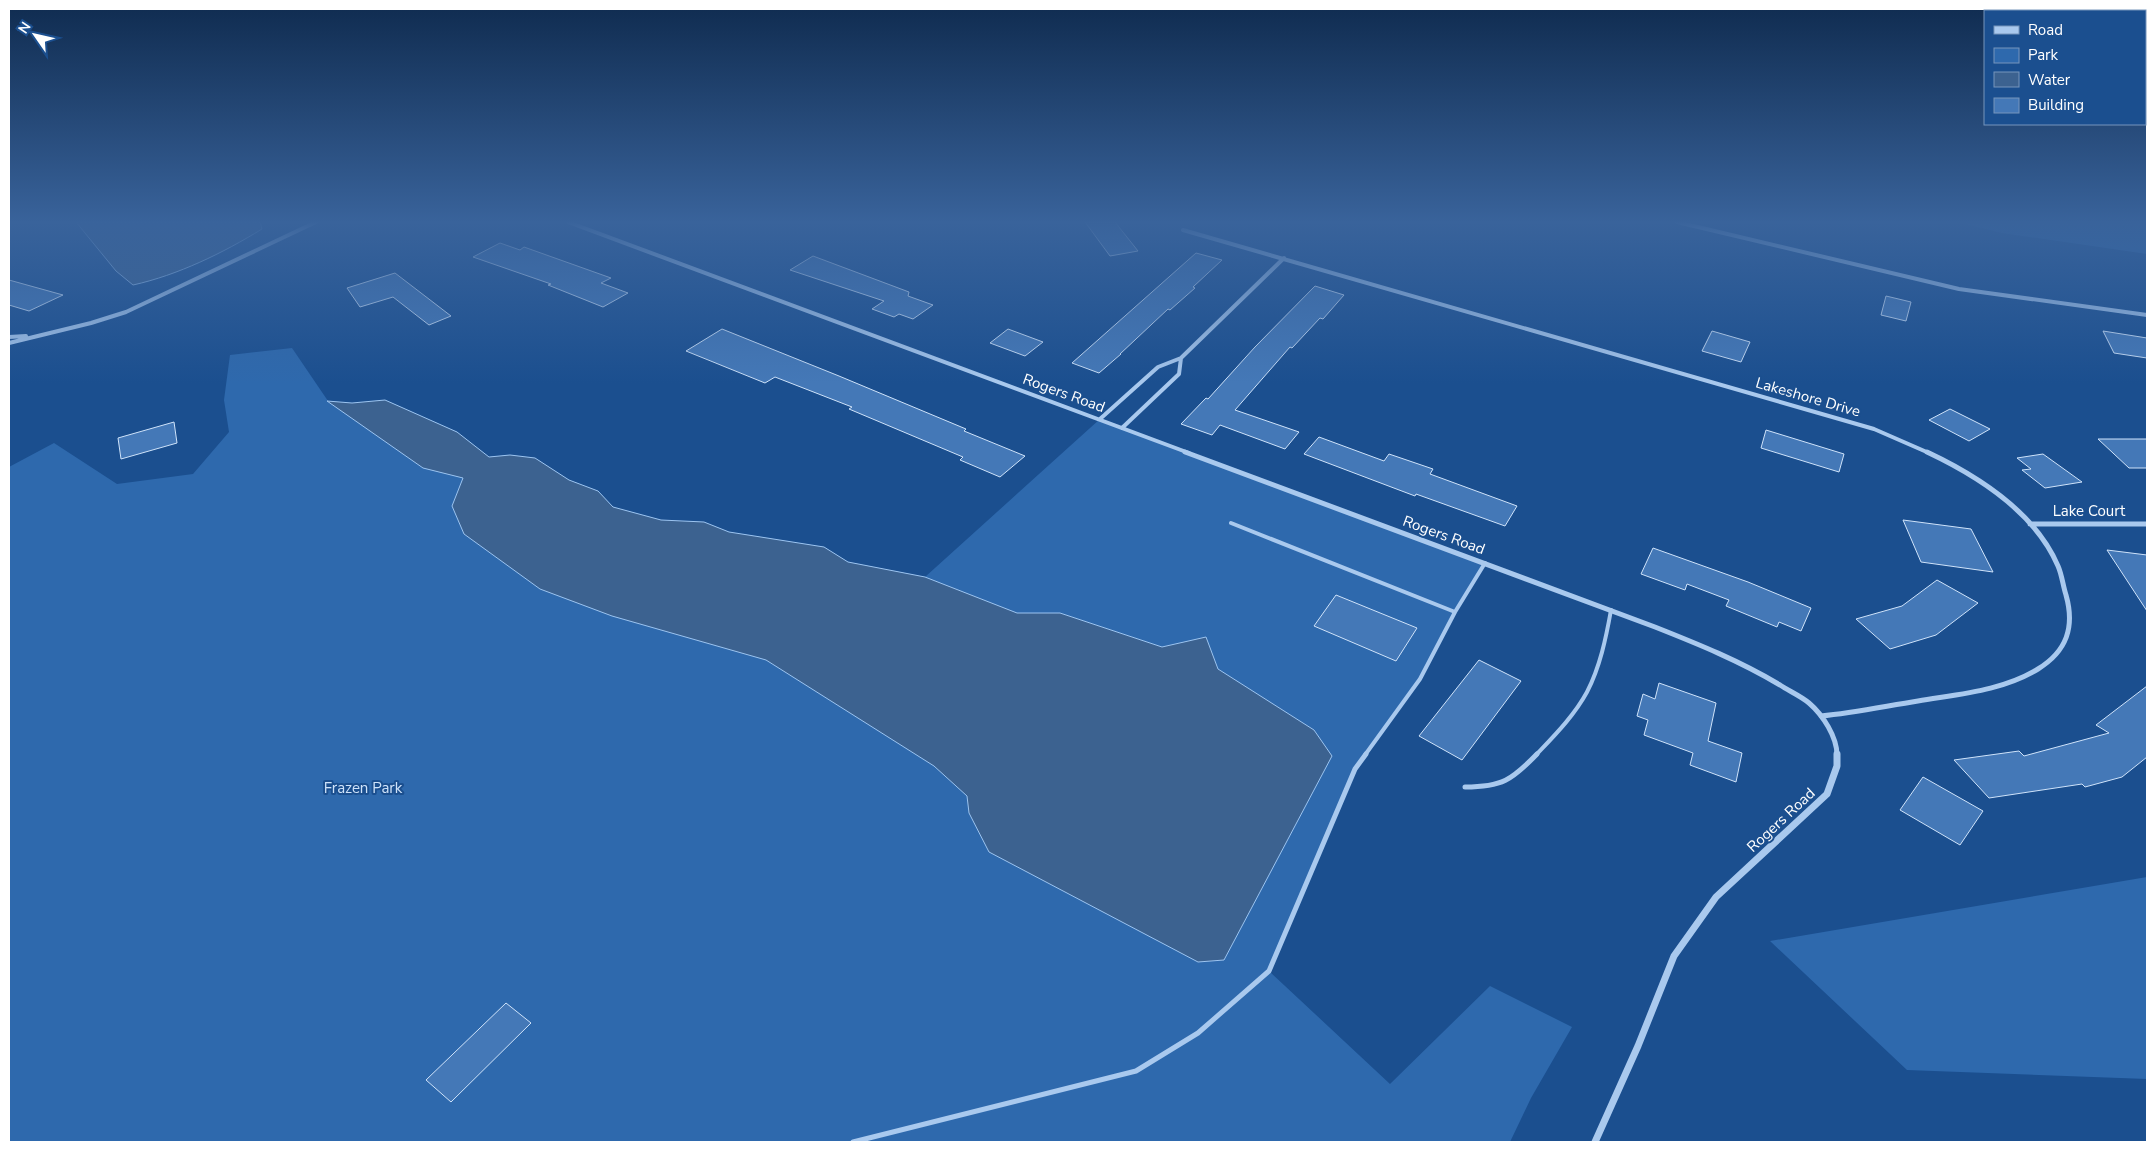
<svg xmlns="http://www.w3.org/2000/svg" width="2156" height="1151" font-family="'Nunito Sans',sans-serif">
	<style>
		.green { fill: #2e69ad }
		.water { fill: #3c6290; stroke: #9cc4f0 }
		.building { fill: #4478b7; stroke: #cfe3fa }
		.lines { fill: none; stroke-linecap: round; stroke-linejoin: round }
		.service-far1 { stroke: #a9c9ee; stroke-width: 4 }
		.service { stroke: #a9c9ee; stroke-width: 5 }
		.minor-far2 { stroke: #a9c9ee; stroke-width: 4 }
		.minor-far1 { stroke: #a9c9ee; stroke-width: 5 }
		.minor { stroke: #a9c9ee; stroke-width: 7 }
		.labels { text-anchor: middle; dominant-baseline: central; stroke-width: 4; stroke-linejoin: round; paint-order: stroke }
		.street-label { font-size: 15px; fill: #fff; stroke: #1b4f8f }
		.park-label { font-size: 15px; fill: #cfe3fa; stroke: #1b4f8f }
	</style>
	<rect width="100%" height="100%" fill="#1b4f8f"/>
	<path class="green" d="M1957,222H2147V254L2002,233Z
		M292,348L328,401L352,403L385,400L457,432L489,457L510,455L535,458L569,480L598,491L613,507L661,520L704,522L729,532L824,547L848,562L925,577L1100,419L1485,563L1470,586L1420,679L1355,769L1269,971L1390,1084L1490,986L1572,1027L1531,1098L1510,1142H9V467L54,443L117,484L193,474L229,432L224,400L230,355Z
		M2147,877V1079L1907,1070L1770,941Z"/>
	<path class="water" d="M76,222H260L262,229C223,253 178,275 133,285L116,271Z
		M385,400L457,432L489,457L510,455L535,458L569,480L598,491L613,507L661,520L704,522L729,532L824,547L848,562L925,577L1017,613H1060L1162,647L1206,637L1218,669L1314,730L1332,756L1224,960L1198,962L989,852L969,813L967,796L934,766L766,660L612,616L540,589L464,534L452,506L463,478L423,468L327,401L352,403Z"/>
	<path class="building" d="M1085,222H1115L1138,251L1110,256Z
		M500,243L520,250L524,247L611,278L601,283L628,293L603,307L548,285L551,284L473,257Z
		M1196,253L1222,260L1193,287L1195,288L1170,310L1168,309L1120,354H1121L1099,373L1072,363Z
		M813,256L909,292L908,296L933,305L913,319L899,314L894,317L872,309L884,301L790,270Z
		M395,273L451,316L429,325L393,297L360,307L347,288Z
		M9,280L63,295L29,311L9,305Z
		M1315,286L1344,295L1323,319L1320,318L1292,348L1290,347L1235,410L1299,432L1285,449L1220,425L1212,435L1181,424L1206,398L1208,399L1255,347Z
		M1886,296L1911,302L1906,321L1881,315Z
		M722,329L839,376L966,429L964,431L1025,456L1000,477L960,460L963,457L849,409L852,407L775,377L765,383L686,351Z
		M1008,329L1043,342L1025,356L990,343Z
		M1712,331L1750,342L1741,362L1702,351Z
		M2103,331L2147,338V358L2114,353Z
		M1950,409L1990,429L1969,441L1929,420Z
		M174,422L177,443L121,459L118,438Z
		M1766,430L1844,454L1839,472L1761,448Z
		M1319,437L1384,461L1389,454L1433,469L1430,474L1517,506L1505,526L1416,494L1415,496L1304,454Z
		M2098,439H2147V468H2129Z
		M2043,454L2082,482L2045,488L2022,470L2031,469L2017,458Z
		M1903,520L1971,529L1993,572L1921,562Z
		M1653,548L1748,582L1811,608L1801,631L1779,622L1777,627L1726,606L1729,600L1687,584L1685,590L1641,574Z
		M2107,550L2147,555V611Z
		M1937,580L1978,603L1936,635L1890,649L1856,619L1902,606Z
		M1336,595L1417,628L1396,661L1314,626Z
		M1479,660L1521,681L1462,760L1419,736Z
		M1659,683L1716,703L1708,741L1742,753L1736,782L1690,765L1693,753L1644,735L1648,720L1637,716L1643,694L1655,699Z
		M2147,686V757L2122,777L2085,787L2082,784L1989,798L1954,760L2019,751L2024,756L2109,733L2096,725Z
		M1923,777L1983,811L1960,845L1900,810Z
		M506,1003L531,1023L451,1102L426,1080Z"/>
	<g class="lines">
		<path class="service-far1" d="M1231,523L1455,612
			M1365,755L1420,679L1455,612L1485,563
			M1536,755C1554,736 1574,716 1587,692C1600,667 1606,638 1611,610"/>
		<path class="service" d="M1465,787C1502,787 1512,780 1537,754
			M853,1142L1136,1071L1198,1033L1269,971L1355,769L1366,754"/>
		<path class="minor-far2" d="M568,222L1189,453
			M1677,222L1959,289L2147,315
			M1183,230L1874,429L1929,453
			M9,337L26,336
			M9,343L91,323L126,312L316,222
			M1100,419L1158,367L1181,358L1284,258
			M1122,428L1179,374L1181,358"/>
		<path class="minor-far1" d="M1185,452L1655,627C1698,644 1740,661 1780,685C1789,691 1801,696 1809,703C1823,715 1837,737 1837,755
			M2030,524H2147
			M1821,716C1854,713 1886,706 1918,701C1959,694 2002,691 2038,669C2067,651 2075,627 2066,595C2063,586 2062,575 2058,566C2035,512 1978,476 1927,452"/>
		<path class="minor" d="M1595,1142L1638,1046L1674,956L1716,897L1827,794L1837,766V754"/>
	</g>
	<linearGradient id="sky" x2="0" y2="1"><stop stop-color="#0f2b4f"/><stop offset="0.58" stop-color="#39639b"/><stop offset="1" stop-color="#39639b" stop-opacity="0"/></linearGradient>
	<rect width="2156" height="383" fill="url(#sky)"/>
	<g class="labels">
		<g class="street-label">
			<text transform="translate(1064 393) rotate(20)">Rogers Road</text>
			<text transform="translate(1808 397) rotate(16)">Lakeshore Drive</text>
			<text x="2089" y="511">Lake Court</text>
			<text transform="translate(1444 535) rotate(20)">Rogers Road</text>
			<text transform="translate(1781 820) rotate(-43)">Rogers Road</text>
		</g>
		<g class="park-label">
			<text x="363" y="788">Frazen Park</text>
		</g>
	</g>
	<rect width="2156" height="1151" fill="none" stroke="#ffffff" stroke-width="20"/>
	<rect x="1984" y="10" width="162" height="115" fill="#1b4f8f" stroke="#7695bc"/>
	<rect x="1994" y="26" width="25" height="8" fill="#a9c9ee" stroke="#7695bc"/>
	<text x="2028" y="35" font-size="15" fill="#ffffff">Road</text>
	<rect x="1994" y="48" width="25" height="15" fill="#2e69ad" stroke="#7695bc"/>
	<text x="2028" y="60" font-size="15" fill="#ffffff">Park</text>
	<rect x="1994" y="72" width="25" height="15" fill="#3c6290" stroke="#7695bc"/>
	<text x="2028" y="85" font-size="15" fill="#ffffff">Water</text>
	<rect x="1994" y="98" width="25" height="15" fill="#4478b7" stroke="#7695bc"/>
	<text x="2028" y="110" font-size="15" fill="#ffffff">Building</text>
	<g transform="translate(35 35) rotate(304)" stroke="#1b4f8f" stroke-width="4" paint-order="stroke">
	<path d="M0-4L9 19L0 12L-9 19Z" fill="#ffffff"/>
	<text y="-8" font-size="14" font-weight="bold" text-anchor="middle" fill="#ffffff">N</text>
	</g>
</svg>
